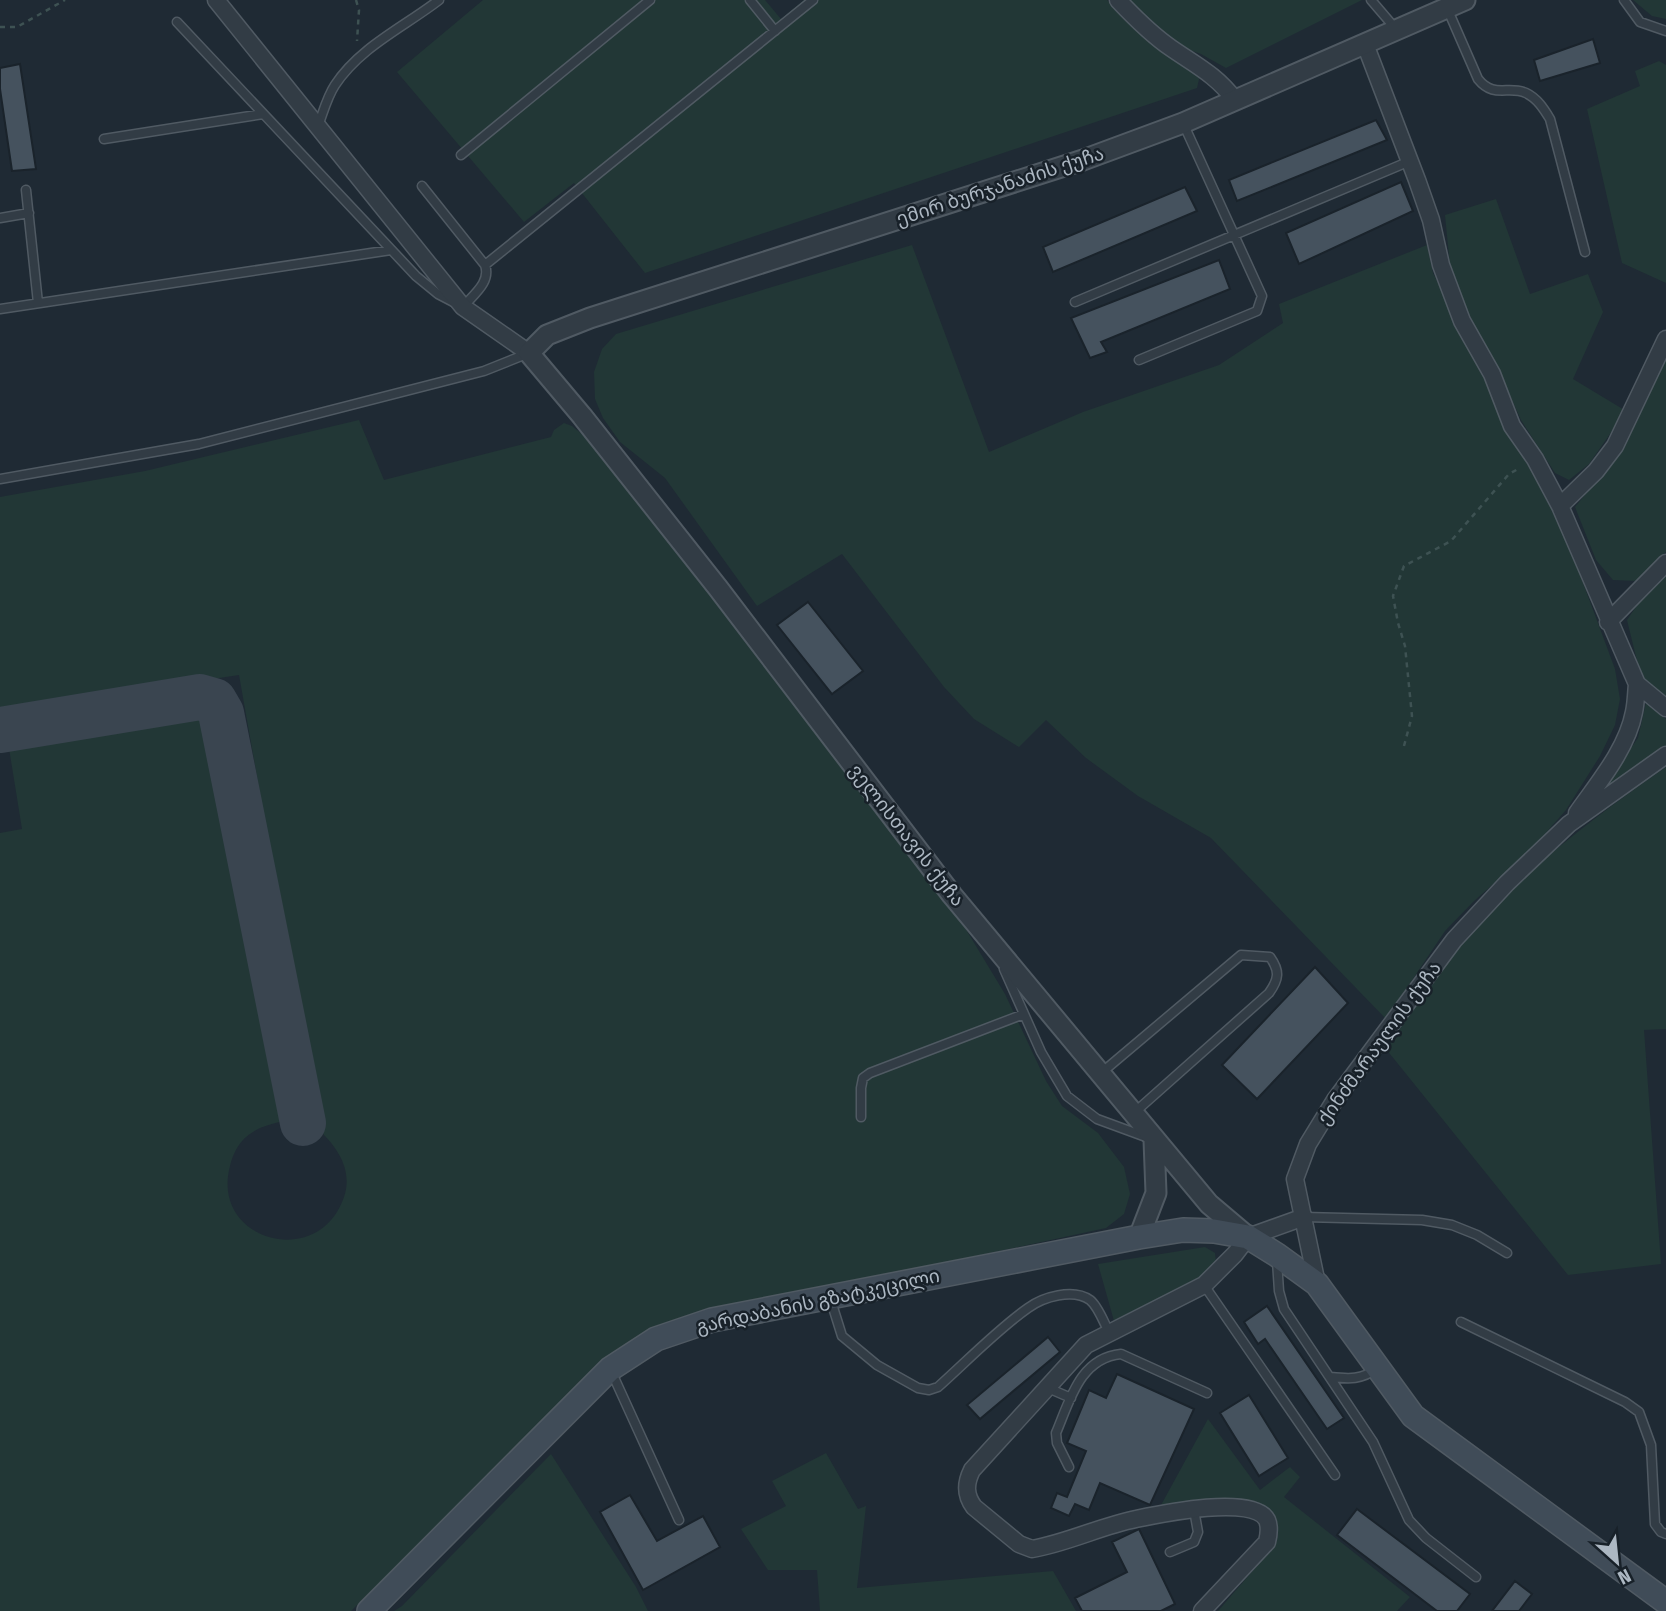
<svg xmlns="http://www.w3.org/2000/svg" width="1666" height="1611" font-family="'Fira Sans Condensed','Noto Sans Georgian',sans-serif">
	<style>
		.green { fill: #223736 }
		.lines { fill: none; stroke-linecap: round; stroke-linejoin: round }
		.taxiway { stroke: #3a4550; stroke-width: 46 }
		.building { fill: #45525e; stroke: #1a232b; stroke-width: 2 }
		.service-casing { stroke: #505a63; stroke-width: 11 }
		.minor-casing { stroke: #505a63; stroke-width: 19 }
		.tertiary-casing { stroke: #505a63; stroke-width: 23 }
		.secondary-casing { stroke: #505a63; stroke-width: 26 }
		.path { stroke: #3e5253; stroke-width: 2.5; stroke-dasharray: 5 5; stroke-linecap: butt }
		.service { stroke: #323c45; stroke-width: 8 }
		.minor { stroke: #323c45; stroke-width: 16 }
		.tertiary { stroke: #323c45; stroke-width: 19 }
		.secondary { stroke: #404c58; stroke-width: 23 }
		.labels { text-anchor: middle; dominant-baseline: central; stroke-width: 5; stroke-linejoin: round; paint-order: stroke }
		.street-label { font-size: 19px; fill: #acb7c2; stroke: #182129 }
	</style>
	<rect width="100%" height="100%" fill="#1f2a34"/>
	<path class="green" d="M483,0H765L781,19L804,0H1107L1134,26L1200,75L1197,88L645,273L574,183L524,222L397,72Z
		M1126,0H1362L1226,68L1201,54L1175,45Z
		M1633,0H1666V19L1652,16Z
		M1659,61L1666,65V283L1622,263L1587,109L1640,86L1635,71Z
		M1496,199L1530,294L1588,274L1603,312L1573,379L1626,411L1589,464L1569,480L1555,473L1521,420L1493,358L1472,329L1450,266L1445,215Z
		M912,245L989,452L1083,412L1219,365L1283,323L1279,304L1427,245L1433,273L1484,376L1506,432L1528,461L1566,537L1615,669L1620,699L1615,725L1600,756L1566,810L1529,852L1473,902L1445,931L1386,1019L1211,838L1138,796L1086,758L1046,720L1019,747L974,719L944,687L842,554L757,606L665,478L620,442L603,418L595,399L594,372L602,349L616,334Z
		M1666,356V552L1636,581L1613,580L1596,560L1575,507L1620,452Z
		M359,420L384,480L551,437L554,430L564,423L572,426L583,435L784,684L953,908L1005,994L1046,1081L1062,1106L1098,1133L1124,1167L1130,1194L1124,1214L1106,1228L763,1302L697,1312L651,1328L600,1365L351,1611H0V833L22,829L8,742L191,715L202,716L212,727L283,1121C273,1124 261,1126 253,1132C240,1139 233,1153 230,1166C210,1241 319,1271 344,1197C353,1171 338,1148 320,1131L239,675L0,711V497L145,471Z
		M1666,575V698L1642,681L1627,620L1642,598Z
		M1646,703L1666,719V747L1590,805L1638,738Z
		M1666,767V1029L1644,1030L1661,1264L1568,1275L1386,1049C1409,1016 1431,981 1457,949C1512,878 1593,818 1666,767Z
		M1205,1247L1215,1253L1216,1263L1200,1282L1114,1321L1098,1264Z
		M1208,1419L1260,1490L1290,1467L1300,1477L1284,1497L1410,1597L1397,1611H1218L1275,1545C1281,1531 1277,1523 1269,1511L1160,1507Z
		M826,1453L858,1509L866,1506L857,1588L1053,1571L1076,1611H820L817,1570H768L741,1529L786,1506L772,1481Z
		M551,1454L636,1587L648,1611H394L402,1606Z"/>
	<g class="lines">
		<path class="taxiway" d="M0,730L200,697L214,701L221,713L303,1123"/>
	</g>
	<path class="building" d="M1593,39L1600,63L1540,81L1534,60Z
		M20,64L36,169L12,171L0,89V68Z
		M1376,120L1387,140L1237,201L1229,180Z
		M1401,182L1413,211L1299,264L1286,233Z
		M1185,187L1197,211L1053,272L1043,247Z
		M1219,260L1230,289L1101,342L1107,352L1090,358L1071,318Z
		M808,602L863,671L832,694L777,625Z
		M1315,967L1348,1003L1257,1099L1222,1065Z
		M1267,1306L1344,1418L1327,1429L1265,1339L1258,1344L1244,1322Z
		M1048,1337L1060,1352L980,1419L967,1405Z
		M1117,1374L1194,1409L1150,1505L1100,1483L1089,1510L1075,1504L1069,1516L1051,1508L1057,1493L1067,1497L1086,1451L1067,1443L1089,1390L1106,1398Z
		M1249,1395L1288,1458L1259,1476L1220,1413Z
		M630,1495L657,1541L703,1516L720,1547L643,1590L600,1512Z
		M1357,1509L1470,1594L1457,1611H1437L1337,1535Z
		M1139,1529L1175,1604L1161,1611H1082L1075,1598L1127,1572L1112,1542Z
		M1515,1581L1532,1594L1519,1611H1492Z"/>
	<g class="lines">
		<g class="service-casing">
			<path id="service" d="M750,0L775,31
				M1371,0L1395,28
				M1624,0L1640,22L1666,31
				M1447,8L1478,79C1494,99 1508,85 1526,93C1537,98 1544,109 1550,119L1585,252
				M177,22L416,276L438,294L463,307C474,294 491,282 485,265L813,0
				M318,126C323,113 327,97 335,85C360,47 404,27 439,0
				M104,139L263,114
				M461,155L650,0
				M422,186L485,265
				M26,190L38,303
				M0,218L29,213
				M1075,302L1410,161
				M0,309L391,250
				M1139,360L1257,311L1262,296L1183,123
				M0,479L199,444L484,371L529,353
				M1004,969L1041,1052L1067,1096L1097,1119L1146,1137
				M1100,1074L1241,955L1270,957C1280,971 1279,979 1269,993L1135,1112
				M861,1117V1088L863,1078L870,1073L1024,1014
				M1304,1217L1422,1220L1452,1225L1477,1235L1507,1253
				M1277,1261L1279,1291L1284,1309L1373,1442L1409,1520L1426,1538L1476,1577
				M1204,1285L1335,1475
				M831,1301L842,1336L877,1365L918,1388L929,1390L938,1387C966,1362 998,1329 1028,1308C1043,1297 1073,1288 1090,1300C1098,1306 1104,1323 1109,1332
				M1461,1322L1625,1402L1639,1412L1651,1445L1655,1524L1661,1532L1666,1534
				M612,1373L679,1520
				M1331,1377C1349,1379 1362,1380 1377,1368
				M1048,1388L1071,1398
				M1069,1467L1057,1443L1056,1433C1070,1400 1080,1358 1121,1354L1207,1393
				M1170,1552L1194,1542L1198,1532L1194,1510"/>
		</g>
		<g class="minor-casing">
			<path id="minor" d="M216,0L463,307L529,353
				M1118,0C1134,17 1152,35 1171,48C1197,66 1216,75 1235,100
				M1365,44L1417,180L1431,220L1441,265L1462,321L1492,374L1512,426L1535,459L1560,506L1637,684L1666,708
				M1560,506L1596,471L1615,446L1666,339
				M1608,622L1666,563
				M1577,813C1598,783 1627,749 1634,712C1636,703 1636,694 1637,684
				M1317,1284L1295,1179L1308,1144L1335,1100L1454,940L1507,883L1569,824L1666,755
				M1202,1611L1267,1542C1269,1534 1270,1527 1267,1520C1254,1494 1160,1514 1136,1519C1101,1526 1067,1543 1032,1549L1019,1544L974,1507C965,1495 965,1484 972,1470L1086,1345L1204,1285L1235,1254L1248,1237L1304,1217"/>
		</g>
		<g class="tertiary-casing">
			<path id="tertiary" d="M1139,1237L1156,1193L1154,1140
				M1248,1237L1209,1204L952,895L718,588L582,416L529,353L547,335L590,318L1083,160L1183,123L1465,0"/>
		</g>
		<g class="secondary-casing">
			<path id="secondary" d="M369,1611L610,1369L656,1339L712,1320L1139,1237L1183,1230L1214,1231L1248,1237L1277,1255L1317,1284L1413,1416L1666,1602"/>
		</g>
		<path class="path" d="M356,0L359,10L357,41
			M0,27H17L65,0
			M1404,746L1412,716L1405,646L1398,623L1393,596L1404,566L1451,541L1509,474L1520,468"/>
		<use href="#service" class="service"/>
		<use href="#minor" class="minor"/>
		<use href="#tertiary" class="tertiary"/>
		<use href="#secondary" class="secondary"/>
	</g>
	<g class="labels">
		<g class="street-label">
			<text transform="translate(1000 186) rotate(-18)">ემირ ბურჯანაძის ქუჩა</text>
			<text transform="translate(907 835) rotate(52)">ველისთავის ქუჩა</text>
			<text transform="translate(1379 1043) rotate(-54)">ქინძმარაულის ქუჩა</text>
			<text transform="translate(818 1301) rotate(-12)">გარდაბანის გზატკეცილი</text>
		</g>
	</g>
	<g transform="translate(1617 1562) rotate(153)" stroke="#182129" stroke-width="5" paint-order="stroke">
	<path d="M0-5L12 26L0 18L-12 26Z" fill="#acb7c2"/>
	<text y="-10" font-size="19" font-weight="bold" text-anchor="middle" fill="#acb7c2">N</text>
	</g>
</svg>
